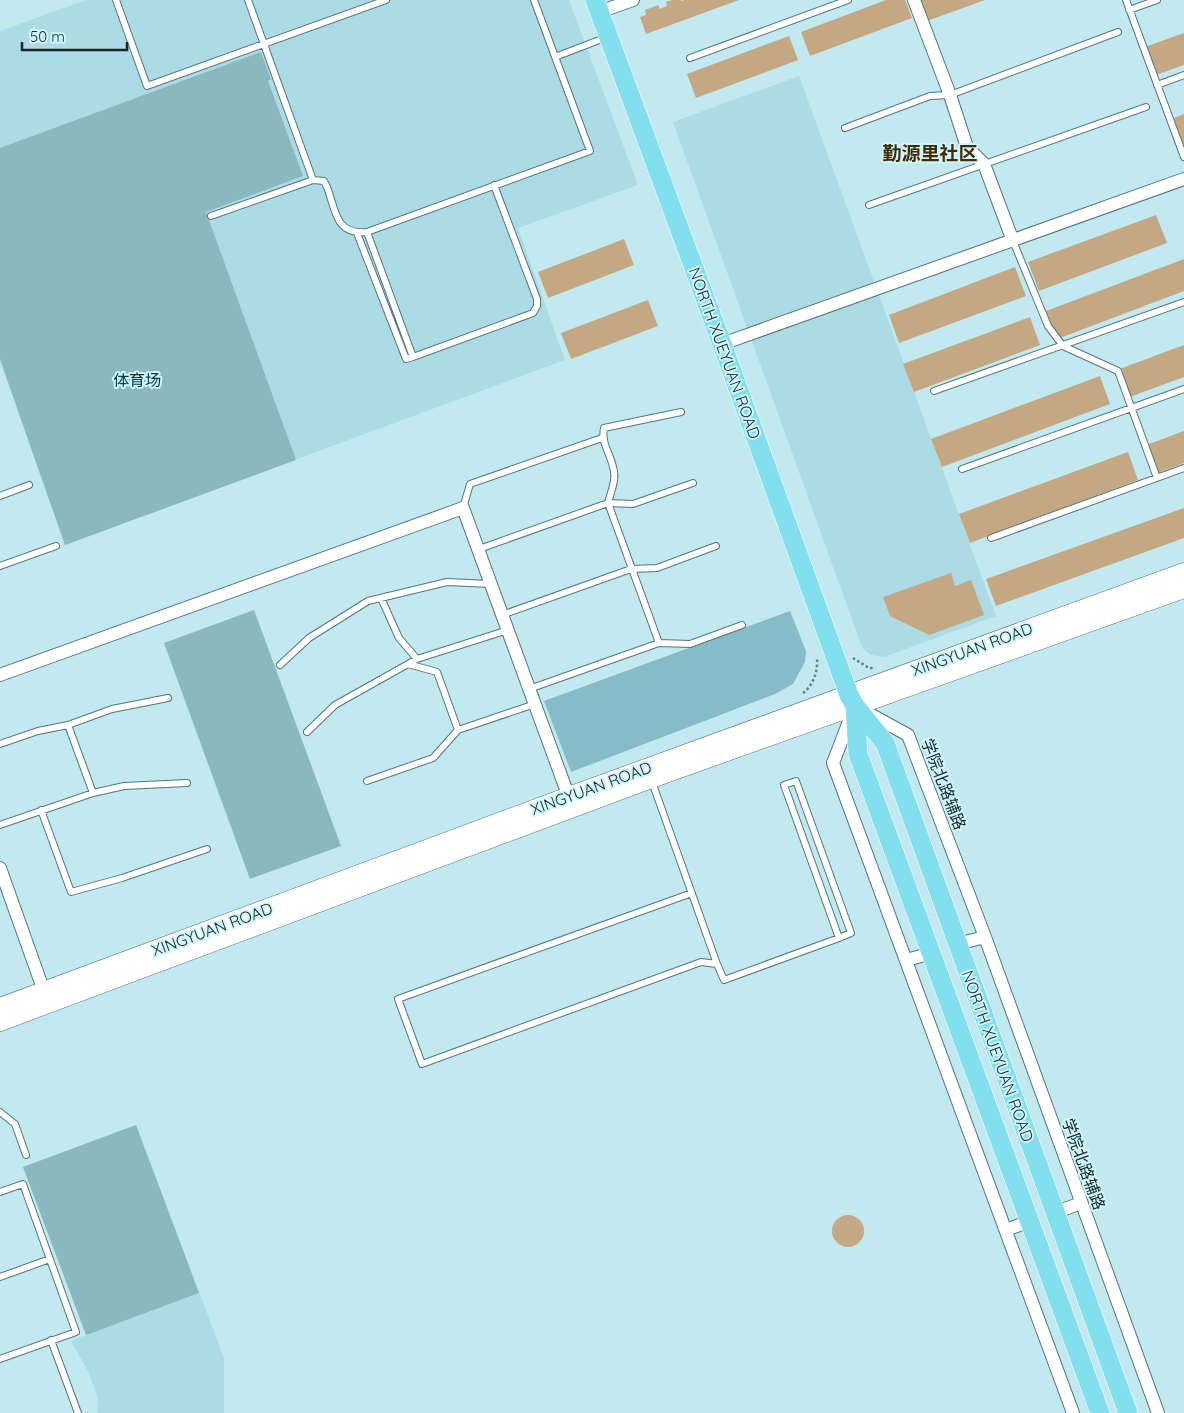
<svg xmlns="http://www.w3.org/2000/svg" width="1184" height="1413" font-family="Quicksand,'Noto Sans SC',sans-serif">
	<style>
		.built { fill: #addbe5 }
		.green { fill: #8bb7bf }
		.forest { fill: #85bcc7 }
		.building { fill: #c4a783 }
		.lines { fill: none; stroke-linecap: round; stroke-linejoin: round }
		.lane-casing { stroke: #53767c; stroke-width: 8 }
		.street-casing { stroke: #53767c; stroke-width: 14 }
		.secondary-casing { stroke: #53767c; stroke-width: 19 }
		.primary-casing { stroke: #fff; stroke-width: 20 }
		.path { stroke: #657f83; stroke-width: 2.5; stroke-dasharray: 2.5 2.5; stroke-linecap: butt }
		.lane { stroke: #fff; stroke-width: 6 }
		.street { stroke: #fff; stroke-width: 12 }
		.secondary { stroke: #fff; stroke-width: 18 }
		.primary { stroke: #82e0ee; stroke-width: 19 }
		.labels { text-anchor: middle; dominant-baseline: central; stroke-width: 4; stroke-linejoin: round; paint-order: stroke }
		.street-label { font-size: 16px; fill: #162527; stroke: #cff6fd }
		.park-label { font-size: 16px; fill: #033a42; stroke: #cff6fd }
		.quarter-label { font-size: 19px; font-weight: bold; fill: #432b07; stroke: #cff6fd }
	</style>
	<rect width="100%" height="100%" fill="#c2e9f0"/>
	<path class="built" d="M86,0H569L638,185L518,228L565,360L65,545L0,361V31Z
		M799,76L996,616L884,657L871,655L863,649L858,636L673,122Z
		M136,1125L224,1358V1413H98L97,1396L88,1371L71,1341L86,1335L23,1167Z"/>
	<path class="green" d="M261,52L271,79L268,81L303,176L206,212L296,460L65,545L0,359V148Z
		M254,610L341,846L250,879L164,643Z
		M136,1125L199,1293L86,1335L23,1167Z"/>
	<path class="forest" d="M790,611L806,651L805,662L793,684L775,694L571,772L544,701Z"/>
	<path class="building" d="M672,0H681V1L685,0H739L646,34L640,17L646,15L645,10L658,5L660,9L667,6L666,2Z
		M886,0H905L912,18L810,56L801,32Z
		M920,0H985L927,21Z
		M1184,33V65L1153,76L1142,48Z
		M789,36L798,60L696,98L687,74Z
		M1184,114V146L1179,148L1169,120Z
		M1156,215L1167,243L1039,291L1028,262Z
		M624,239L634,265L548,298L538,272Z
		M1184,259V291L1057,339L1046,311Z
		M1015,267L1026,296L899,343L889,315Z
		M648,300L658,326L571,359L561,333Z
		M1030,317L1040,345L914,392L903,364Z
		M1184,345V377L1127,398L1117,370Z
		M1100,376L1110,404L942,467L931,439Z
		M1184,431V463L1155,474L1144,446Z
		M1128,452L1138,480L970,543L959,514Z
		M1184,508V538L996,606L986,579Z
		M951,573L955,586L971,580L984,615L929,635L890,616L883,597Z
		M832 1231a16 16 0 1 1 32 0a16 16 0 1 1-32 0Z"/>
	<g class="lines">
		<g class="lane-casing">
			<path id="lane" d="M116,0L147,86L386,0
				M248,0L313,180
				M1126,0L1184,157
				M1129,10L1157,0
				M555,57L607,37
				M690,58L848,0
				M1157,85L1184,75
				M845,128L930,96L950,95L1118,32
				M869,205L1146,107
				M211,216L313,180L324,181L327,187C336,211 335,235 367,232L590,151L534,0
				M367,232L413,357L533,313L537,306V299L494,185
				M357,233L406,359L413,357
				M1013,241L1048,326L1063,346L1118,371L1157,478
				M934,391L1184,302
				M962,469L1184,389
				M0,496L29,485
				M463,508L470,484L602,438
				M991,538L1184,468
				M479,549L608,503L633,504L693,483
				M0,566L56,546
				M381,598L399,638L417,659
				M502,615L631,569L657,568L716,546
				M659,643L608,503C611,491 617,479 613,467C610,453 601,443 604,428L681,412
				M408,664L437,672L458,730
				M280,665L309,638L368,601L447,582L491,584
				M529,689L659,643L690,644L742,625
				M68,725L93,793
				M307,732L335,705L417,659L508,630
				M0,744L38,731L68,725L112,709L168,698
				M651,779L717,964
				M367,781L433,758L458,730L535,704
				M41,810L71,892L122,878L207,849
				M0,825L93,793L124,786L187,783
				M692,893L398,999L422,1064L701,962L717,964L724,980L839,938L851,933L796,781L784,785L839,938
				M0,1112L15,1124L26,1155
				M0,1192L23,1184L76,1332L0,1359
				M0,1277L50,1259
				M51,1340L78,1413"/>
		</g>
		<g class="street-casing">
			<path id="street" d="M914,0L950,95L967,147L984,164L1013,241
				M599,12L633,0
				M722,344L1184,179
				M0,675L463,508L571,803
				M0,868L46,997
				M957,944L985,937
				M907,960L931,953
				M1054,1213L1081,1203
				M1006,1230L1030,1221
				M1073,1413L833,763L855,706L908,735L985,937L1158,1413"/>
		</g>
		<g class="secondary-casing">
			<path id="secondary" d="M0,1007L569,796L1184,572
				M0,1022L651,779L1184,589"/>
		</g>
		<g class="primary-casing">
			<path id="primary" d="M595,0L722,344L849,695L855,706L885,743L1128,1413
				M855,706L858,754L1100,1413"/>
		</g>
		<path class="path" d="M853,658L869,668H873
			M803,693C813,686 818,671 817,659"/>
		<use href="#lane" class="lane"/>
		<use href="#street" class="street"/>
		<use href="#secondary" class="secondary"/>
		<use href="#primary" class="primary"/>
	</g>
	<g class="labels">
		<g class="street-label">
			<text transform="translate(725 353) rotate(70)">NORTH XUEYUAN ROAD</text>
			<text transform="translate(972 649) rotate(-20)">XINGYUAN ROAD</text>
			<text transform="translate(944 784) rotate(69)">学院北路辅路</text>
			<text transform="translate(591 788) rotate(-20)">XINGYUAN ROAD</text>
			<text transform="translate(212 929) rotate(-20)">XINGYUAN ROAD</text>
			<text transform="translate(998 1056) rotate(70)">NORTH XUEYUAN ROAD</text>
			<text transform="translate(1084 1164) rotate(70)">学院北路辅路</text>
		</g>
		<g class="park-label">
			<text x="137" y="380">体育场</text>
		</g>
		<g class="quarter-label">
			<text x="930" y="153">勤源里社区</text>
		</g>
	</g>
	<path d="M22 42v8h105v-8" fill="none" stroke="#162527" stroke-width="2.5"/>
	<text x="30" y="42" font-size="15" fill="#162527" stroke="#cff6fd" stroke-width="4" paint-order="stroke">50 m</text>
</svg>
